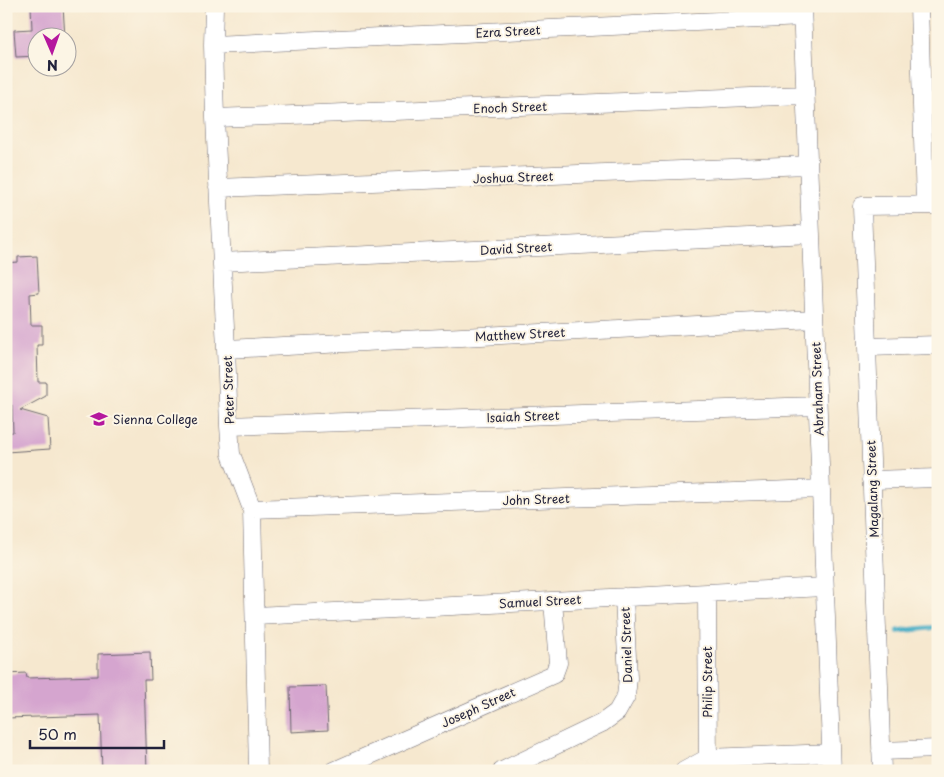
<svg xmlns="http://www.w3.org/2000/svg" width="944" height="777" font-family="'Playpen Sans',sans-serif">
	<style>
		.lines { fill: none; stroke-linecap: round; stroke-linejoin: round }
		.stream { stroke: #47aec6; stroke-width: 5.5 }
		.building { fill: #d5a5cf }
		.minor-casing { stroke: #6c676f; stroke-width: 19 }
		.minor { stroke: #fff; stroke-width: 18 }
		.labels { text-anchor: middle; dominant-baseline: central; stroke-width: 4; stroke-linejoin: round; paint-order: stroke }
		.street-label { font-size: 12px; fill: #22223b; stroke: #fcf5e5 }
		.poi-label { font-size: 12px; fill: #22223b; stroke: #fcf5e5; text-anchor: start }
	</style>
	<rect width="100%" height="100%" fill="#fcf5e5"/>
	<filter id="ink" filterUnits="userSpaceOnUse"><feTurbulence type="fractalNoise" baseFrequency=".02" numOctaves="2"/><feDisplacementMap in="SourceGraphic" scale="10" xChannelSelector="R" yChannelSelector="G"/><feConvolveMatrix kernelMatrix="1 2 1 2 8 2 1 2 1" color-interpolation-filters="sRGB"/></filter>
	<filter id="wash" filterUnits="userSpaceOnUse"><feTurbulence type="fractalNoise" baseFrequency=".0096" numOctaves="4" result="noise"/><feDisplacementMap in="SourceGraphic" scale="20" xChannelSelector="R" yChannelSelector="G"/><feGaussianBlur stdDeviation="1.12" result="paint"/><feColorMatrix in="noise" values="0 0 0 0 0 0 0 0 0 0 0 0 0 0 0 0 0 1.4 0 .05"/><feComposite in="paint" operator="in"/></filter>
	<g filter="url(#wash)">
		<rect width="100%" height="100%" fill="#f6e8cf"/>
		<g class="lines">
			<path class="stream" d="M898,631L938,627"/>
		</g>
		<g id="blocks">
			<path class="building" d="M31,6H63L65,38H38V56L16,57L14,30L32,29Z
				M37,256L39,293L30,294L31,325H42V345H37L38,382H46V396L20,410L48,418L50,449L6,452V433L13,432L12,405H6V263L18,262V257Z
				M150,652L151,680H144L147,771H102L100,715L6,718V674L26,673L27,678L98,676V654Z
				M326,686L328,730L291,732L290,687Z"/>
		</g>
	</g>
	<g filter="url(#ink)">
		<use href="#blocks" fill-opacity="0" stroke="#6c676f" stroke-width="1"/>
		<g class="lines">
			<g class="minor-casing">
				<path id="minor" d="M214,6L213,45L215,118L226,349L229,426L231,454L252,509L258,771
					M802,6L832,771
					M919,6L925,205
					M213,45L802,17
					M922,102H938
					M215,118L805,95
					M218,188L808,165
					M222,262L811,234
					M867,347L938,345
					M226,349L814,319
					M229,426L817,406
					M871,480L938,478
					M252,509L820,489
					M707,593L708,771
					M256,616L824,587
					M881,751L938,749
					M334,771L554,674L558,663L553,601
					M502,771L602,723L617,712L626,696L628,678L624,597
					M684,771L708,758L831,753
					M882,771L862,206L938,205"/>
			</g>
			<use href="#minor" class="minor"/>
		</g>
	</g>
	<defs>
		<g id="university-bare" transform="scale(1.35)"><path d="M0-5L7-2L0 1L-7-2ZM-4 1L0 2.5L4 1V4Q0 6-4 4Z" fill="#b5179e" stroke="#fcf5e5" stroke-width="2.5" paint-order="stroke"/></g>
	</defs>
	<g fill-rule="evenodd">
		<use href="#university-bare" x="99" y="419"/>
	</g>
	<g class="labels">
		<g class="street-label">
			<text transform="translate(508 31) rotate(-3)">Ezra Street</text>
			<text transform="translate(510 107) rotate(-2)">Enoch Street</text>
			<text transform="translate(513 177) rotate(-2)">Joshua Street</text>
			<text transform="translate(516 248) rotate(-3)">David Street</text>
			<text transform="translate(520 334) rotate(-3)">Matthew Street</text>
			<text transform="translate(817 389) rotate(-92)">Abraham Street</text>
			<text transform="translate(228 390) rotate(-92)">Peter Street</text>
			<text transform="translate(523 416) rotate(-2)">Isaiah Street</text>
			<text transform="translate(872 489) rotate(-92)">Magalang Street</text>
			<text transform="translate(536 499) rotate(-2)">John Street</text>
			<text transform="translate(540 601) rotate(-3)">Samuel Street</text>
			<text transform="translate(626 645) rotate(-92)">Daniel Street</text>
			<text transform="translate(707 682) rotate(-90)">Philip Street</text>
			<text transform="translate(478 707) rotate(-24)">Joseph Street</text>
		</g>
		<g class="poi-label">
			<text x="113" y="419">Sienna College</text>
		</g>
	</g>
	<rect width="944" height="777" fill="none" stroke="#fcf5e5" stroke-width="25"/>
	<g transform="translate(52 52) rotate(178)"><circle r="24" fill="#fcf5e5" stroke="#a5a1a1"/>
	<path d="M0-4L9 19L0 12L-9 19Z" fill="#b5179e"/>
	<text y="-8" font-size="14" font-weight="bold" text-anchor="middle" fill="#22223b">N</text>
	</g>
	<path d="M30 740v8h134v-8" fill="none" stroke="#22223b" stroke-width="2.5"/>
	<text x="38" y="740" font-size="15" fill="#22223b" stroke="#fcf5e5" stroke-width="4" paint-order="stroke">50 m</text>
</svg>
